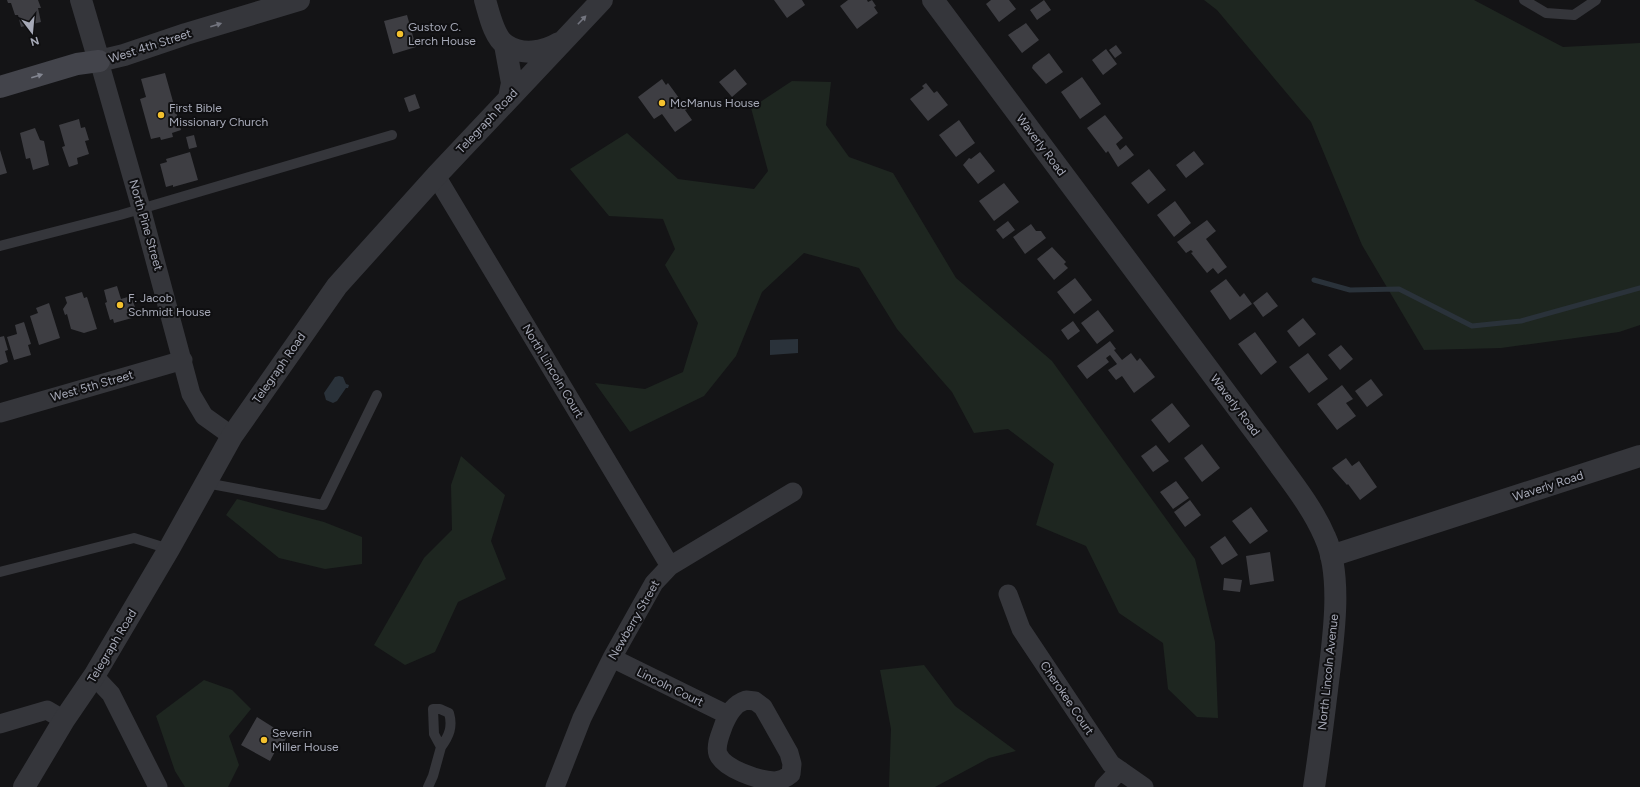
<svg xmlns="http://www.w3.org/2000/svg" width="1640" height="787" font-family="Figtree,sans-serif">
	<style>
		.green { fill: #1e2620 }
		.water { fill: #2a323a }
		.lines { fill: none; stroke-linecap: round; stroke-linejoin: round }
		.stream { stroke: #2a323a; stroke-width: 5 }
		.building { fill: #3e3e43 }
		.service { stroke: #35363b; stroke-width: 10 }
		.minor { stroke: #35363b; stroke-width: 19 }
		.tertiary { stroke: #35363b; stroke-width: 22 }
		.secondary { stroke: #43444b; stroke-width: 22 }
		.oneway { fill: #73757f }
		.oneway2 { fill: #838691 }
		.poi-dot { fill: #f4c12e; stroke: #0f0f11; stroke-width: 1.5 }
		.labels { text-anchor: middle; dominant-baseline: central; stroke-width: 4; stroke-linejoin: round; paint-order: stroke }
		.poi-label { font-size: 12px; fill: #a6a9b7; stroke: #0f0f11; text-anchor: start }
		.street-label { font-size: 12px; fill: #a6a9b7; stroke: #0f0f11 }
	</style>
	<rect width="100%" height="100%" fill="#141416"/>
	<path class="green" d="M1204,0H1474L1563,47L1640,43V325L1619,332L1501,348L1424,350L1362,245L1311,122L1217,10Z
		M792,81L831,82L826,125L849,157L893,173L956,278L1052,361L1195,559L1215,642L1218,718L1197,717L1168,689L1163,643L1119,613L1086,546L1036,525L1054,464L1008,429L974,433L952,392L897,329L859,268L804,253L762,292L736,356L704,396L630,432L595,383L645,389L683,372L698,323L665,265L675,249L663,219L609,216L570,169L627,133L678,179L754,189L768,171L751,108Z
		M461,456L505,495L491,541L506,579L458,602L435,652L405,665L374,645L424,558L452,530L451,485Z
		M237,499L324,522L362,537V564L325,569L279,558L226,515Z
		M924,665L955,706L1016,751L989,758L935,787H889L891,729L880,670Z
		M204,680L232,690L251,709L229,736L239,765L228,787H185L175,771L156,716Z"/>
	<path class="water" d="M798,339V353L770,355V340Z
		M339,376L343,377L346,384L349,385L348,388H346L337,401L333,403L326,400L324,393L335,377Z"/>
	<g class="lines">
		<path class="stream" d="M1314,280L1350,290L1399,289L1472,326L1521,321L1640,288"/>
	</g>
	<path class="building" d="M7,0H38L41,8H38L41,22L21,27L18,15H15L11,3H8Z
		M774,0H802L805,5L787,18Z
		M848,0H867L868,2L872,0L876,6L874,7L878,13L857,29L840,6Z
		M991,0H1009L1016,9L999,22L986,4Z
		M1044,0L1051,10L1037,20L1030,10Z
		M407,15L416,47L393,54L384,21Z
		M1026,23L1039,40L1022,53L1008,35Z
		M1116,45L1122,53L1115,58L1109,50Z
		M1106,49L1117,64L1103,75L1092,60Z
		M1049,53L1063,72L1046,84L1032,68L1033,65Z
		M735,69L747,84L732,97L719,82Z
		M165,73L181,130L172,133L173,137L161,140L160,137L151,139L140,99L146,97L141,79Z
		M1082,77L1101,104L1080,119L1061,92Z
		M662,79L666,85L668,83L687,109L685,110L692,120L675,132L662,114L654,119L638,97Z
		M926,83L934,93L937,91L948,105L928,121L910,99L924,88L922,86Z
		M415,94L420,108L409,112L404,98Z
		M1105,115L1123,138L1116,144L1120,150L1126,145L1134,155L1118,167L1108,151L1106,153L1087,128Z
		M79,119L81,128L85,127L89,140L85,141L89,154L77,158L78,164L69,167L62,147L65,146L59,125Z
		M959,120L975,143L956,157L939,135Z
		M35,128L40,140L44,141L49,165L33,170L30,158L26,159L20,133Z
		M194,135L197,147L189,149L186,137Z
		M0,150L7,173L0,175Z
		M1194,151L1204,164L1186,178L1176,165Z
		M190,152L198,180L173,187V185L166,187L160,164L167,162L166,159Z
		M980,152L995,171L978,184L963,165L969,158L971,159Z
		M1149,169L1166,190L1148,204L1131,183Z
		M1004,183L1019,202L994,221L979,201Z
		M1175,201L1191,223L1174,237L1157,215Z
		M1207,220L1216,231L1206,239L1227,267L1218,274L1213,268L1207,273L1191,253L1193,252L1191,250L1186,253L1177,242Z
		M1008,221L1015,230L1003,239L996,230Z
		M1031,224L1036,231H1041L1046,238L1025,254L1013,237Z
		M1052,247L1066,262L1064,264L1068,268L1054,280L1037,259Z
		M1075,278L1092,300L1074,314L1057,292Z
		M1226,279L1240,297L1244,293L1252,304L1230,320L1210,291Z
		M117,286L121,299L131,296L135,307L129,309L132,318L114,323L113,319L110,320L105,303L107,302L104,290Z
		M82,292L84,298L87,297L97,329L84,333L71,329L67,314L65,315L63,309L67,303L65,297Z
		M1267,292L1278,306L1263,317L1253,303Z
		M49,303L60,338L39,345L30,316L38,313L36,308Z
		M1098,310L1114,331L1097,344L1081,323Z
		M1303,318L1316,334L1299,347L1287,331Z
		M1073,321L1080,331L1068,340L1061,330Z
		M24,322L31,344L28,345L31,355L14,360L7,337L17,334L15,325Z
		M1255,332L1277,362L1261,375L1238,344Z
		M4,336L8,350L5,351L8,362L0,365V337Z
		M1110,341L1116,349L1114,350L1122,360L1131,353L1137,361L1140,358L1155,377L1134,393L1122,376L1116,380L1108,370L1117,364L1110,355L1106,358L1109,362L1087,379L1077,366Z
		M1341,345L1353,359L1340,370L1328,355Z
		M1308,353L1328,379L1309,393L1289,367Z
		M1371,379L1383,395L1367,407L1355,391Z
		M1342,385L1353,399L1346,403L1356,416L1337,430L1317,404Z
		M1172,403L1190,426L1169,443L1151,420Z
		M1202,444L1220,468L1202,482L1184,458Z
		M1156,445L1169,461L1153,472L1141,456Z
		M1346,458L1352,466L1359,461L1377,487L1360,500L1348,484L1347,485L1332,468Z
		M1176,481L1189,498L1173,509L1160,492Z
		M1190,500L1201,515L1185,527L1174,512Z
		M1251,507L1268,531L1250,544L1232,521Z
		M1225,536L1238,555L1222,565L1210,547Z
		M1270,552L1274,581L1250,585L1246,556Z
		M1224,578L1242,580L1240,592L1223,590Z
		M257,717L287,736L282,746L279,744L270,761L241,745Z"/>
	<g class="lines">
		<path class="service" d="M1524,0L1546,13L1574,15L1596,0
			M0,246L120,215L392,135
			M206,483L323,505L377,395
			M0,572L134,538L169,549
			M433,709H440L449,713C453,727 449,736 441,747L434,734Z
			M428,787L433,776L441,747"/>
		<path class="minor" d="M99,61L141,208L191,394L204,416L232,436
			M436,176L670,566
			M0,413L183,360
			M1008,594L1021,629L1111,764L1144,787
			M612,658L728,715
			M94,676L111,694L158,787
			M746,700L755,701L763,707L789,753L792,764L791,774C786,778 781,781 774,781C758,780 724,769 718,754C715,745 721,733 724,724C729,713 734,704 746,700Z
			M0,724L47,710L64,720
			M555,787L582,718L612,658L654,583L670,566L793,492
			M1104,787L1120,770"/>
		<path class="tertiary" d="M81,0L99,61L124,55L186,34L299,0
			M485,0C489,13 494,38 506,45C522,56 544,52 559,43
			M933,0L1265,445C1286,475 1311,504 1325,537C1344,578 1332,647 1327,690C1323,723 1319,755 1314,787
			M505,45L512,83L509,98
			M1331,556L1640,456
			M24,787L64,720L94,676L169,549L232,436L337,286L436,176L602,0"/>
		<path class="secondary" d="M0,87L77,64L99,61"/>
	</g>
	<defs><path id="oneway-solid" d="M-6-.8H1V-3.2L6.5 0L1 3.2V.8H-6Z"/></defs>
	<g class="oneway">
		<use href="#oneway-solid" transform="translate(582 20) rotate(-46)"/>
		<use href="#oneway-solid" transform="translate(216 25) rotate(-17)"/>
	</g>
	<use class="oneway2" href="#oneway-solid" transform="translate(37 76) rotate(-17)"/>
	<g class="poi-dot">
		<circle cx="400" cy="34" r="4"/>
		<circle cx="662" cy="103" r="4"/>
		<circle cx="161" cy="115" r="4"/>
		<circle cx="120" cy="305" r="4"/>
		<circle cx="264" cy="740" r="4"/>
	</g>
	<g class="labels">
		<g class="poi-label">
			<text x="408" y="27">Gustov C.<tspan x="408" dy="14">Lerch House</tspan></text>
			<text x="670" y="103">McManus House</text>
			<text x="169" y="108">First Bible<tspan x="169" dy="14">Missionary Church</tspan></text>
			<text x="128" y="298">F. Jacob<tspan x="128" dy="14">Schmidt House</tspan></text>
			<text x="272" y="733">Severin<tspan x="272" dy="14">Miller House</tspan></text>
		</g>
		<g class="street-label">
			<text transform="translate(150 46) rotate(-18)">West 4th Street</text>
			<text transform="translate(487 121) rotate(-47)">Telegraph Road</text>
			<text transform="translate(1041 145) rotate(53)">Waverly Road</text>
			<text transform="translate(146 225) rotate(74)">North Pine Street</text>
			<text transform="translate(279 368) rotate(-55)">Telegraph Road</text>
			<text transform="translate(553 371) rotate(59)">North Lincoln Court</text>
			<text transform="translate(92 386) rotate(-16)">West 5th Street</text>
			<text transform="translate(1235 405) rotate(53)">Waverly Road</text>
			<text transform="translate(1548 486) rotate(-18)">Waverly Road</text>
			<text transform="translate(634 620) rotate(-60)">Newberry Street</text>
			<text transform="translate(112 646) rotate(-59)">Telegraph Road</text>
			<text transform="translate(1328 672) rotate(-84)">North Lincoln Avenue</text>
			<text transform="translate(670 687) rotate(26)">Lincoln Court</text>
			<text transform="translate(1067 698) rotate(56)">Cherokee Court</text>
		</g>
	</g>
	<g transform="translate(32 32) rotate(164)" stroke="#0f0f11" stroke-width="3" paint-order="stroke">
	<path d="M0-3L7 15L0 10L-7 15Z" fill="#a6a9b7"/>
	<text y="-6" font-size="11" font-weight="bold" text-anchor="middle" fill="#a6a9b7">N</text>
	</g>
</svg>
